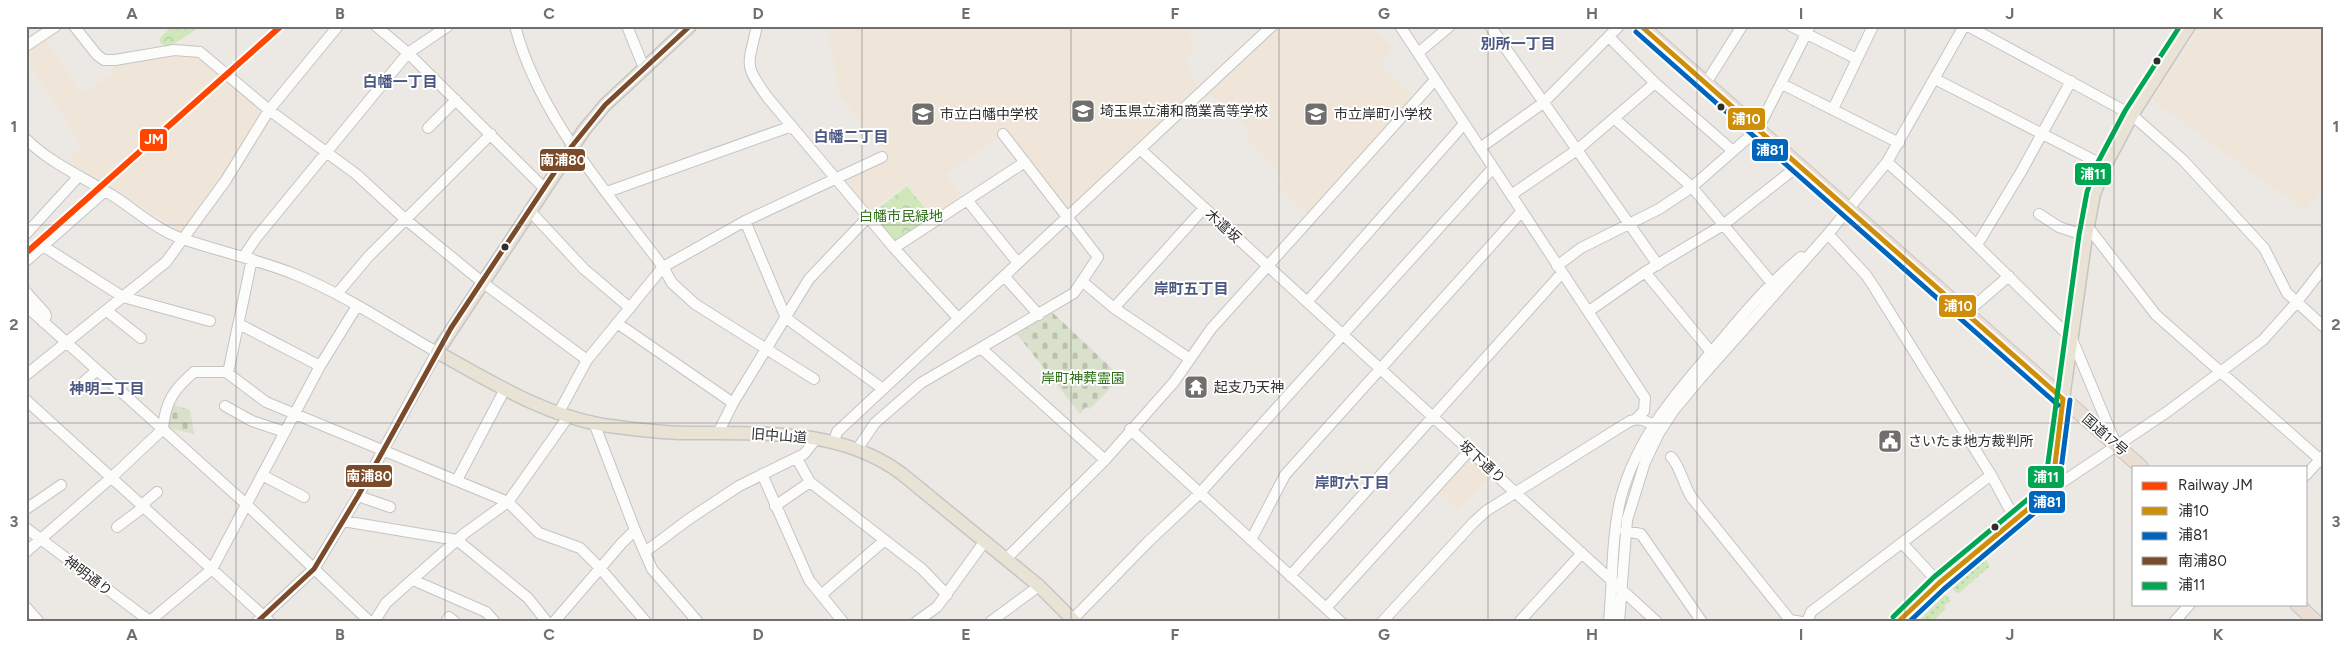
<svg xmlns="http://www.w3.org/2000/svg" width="2350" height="648" font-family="Figtree,'Noto Sans JP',sans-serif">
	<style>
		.education { fill: #efe6d9 }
		.forest { fill: url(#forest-crowns) }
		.cemetery { fill: url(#cemetery-stones) }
		.garden { fill: url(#garden-dots) }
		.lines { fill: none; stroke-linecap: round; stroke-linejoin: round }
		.minor-casing { stroke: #c5c4c5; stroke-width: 12 }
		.major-casing { stroke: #c6c5c4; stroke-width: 15 }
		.highway-casing { stroke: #c6c5c4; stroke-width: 16 }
		.minor { stroke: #fcfcfb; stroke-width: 10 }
		.major { stroke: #e9e3d5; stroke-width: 12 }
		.highway { stroke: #eaded5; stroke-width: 14 }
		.bus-1-casing { stroke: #fff; stroke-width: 9 }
		.bus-2-casing { stroke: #fff; stroke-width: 9 }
		.bus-3-casing { stroke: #fff; stroke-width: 9 }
		.bus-4-casing { stroke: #fff; stroke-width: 9 }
		.bus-1 { stroke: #cf8e09; stroke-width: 5 }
		.bus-2 { stroke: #0065bd; stroke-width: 5 }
		.bus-3 { stroke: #7a4b2a; stroke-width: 5 }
		.bus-4 { stroke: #00a651; stroke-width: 5 }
		.rail-1-casing { stroke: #fff; stroke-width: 10 }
		.rail-1 { stroke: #ff4500; stroke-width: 6 }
		.grid { fill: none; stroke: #706f6e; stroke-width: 1; stroke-opacity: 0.55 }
		.bus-dot { fill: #2e2e2e; stroke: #fff; stroke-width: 2 }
		.labels { text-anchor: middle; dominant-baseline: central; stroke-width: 4; stroke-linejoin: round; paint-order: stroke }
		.poi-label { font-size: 14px; fill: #2e2e2e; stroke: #fff; text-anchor: start }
		.park-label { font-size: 14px; fill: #2f6f19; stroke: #fff }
		.street-label { font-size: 14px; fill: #2e2e2e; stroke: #fff }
		.neighbourhood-label { font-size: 15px; font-weight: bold; fill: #4c5881; stroke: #fff }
		.line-badge { stroke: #fff; stroke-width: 2 }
		.badge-label { font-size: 14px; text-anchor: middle; font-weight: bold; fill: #fff }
		.neatline { fill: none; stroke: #706f6e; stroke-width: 2 }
		.grid-label { font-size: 16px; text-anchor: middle; font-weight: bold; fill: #706f6e }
	</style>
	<defs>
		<pattern id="forest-crowns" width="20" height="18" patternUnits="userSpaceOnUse" patternTransform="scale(1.25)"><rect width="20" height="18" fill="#d0e7bc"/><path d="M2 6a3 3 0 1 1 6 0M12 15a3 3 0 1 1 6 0" fill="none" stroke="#b3c6a2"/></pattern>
		<pattern id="cemetery-stones" width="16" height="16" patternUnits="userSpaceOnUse" patternTransform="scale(1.25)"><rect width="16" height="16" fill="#d9e0cb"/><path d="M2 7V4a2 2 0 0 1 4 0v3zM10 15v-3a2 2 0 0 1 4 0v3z" fill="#bbc0af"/></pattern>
		<pattern id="garden-dots" width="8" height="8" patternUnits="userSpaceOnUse" patternTransform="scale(1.25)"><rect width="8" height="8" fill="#d0e7bc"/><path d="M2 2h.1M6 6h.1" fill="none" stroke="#b3c6a2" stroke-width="1.8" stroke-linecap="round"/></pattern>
	</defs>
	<rect width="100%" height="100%" fill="#ece8e4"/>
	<path class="education" d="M830,26H1188L1194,49L1185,60L1199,91L1069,212L1006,131L946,175L964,199L934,218L907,183L871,211L847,179L889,155L840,96L828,30Z
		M1280,26H1370L1394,48L1380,64L1415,97L1309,215L1277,187L1285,176L1245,138L1251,131L1208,92Z
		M2201,26H2324V187L2305,211L2152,100Z
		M46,40L80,92L102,83V78L112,74L115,60L200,52L262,109L263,114L228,169L186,229L179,230L107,184L66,162L83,147L26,59V54Z
		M1469,457L1490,476L1458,510L1436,490Z"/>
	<path class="forest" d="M172,26H202L169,47L161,44L159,39Z
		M907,186L933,218L895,243L872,214Z"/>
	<path class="cemetery" d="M1052,312L1121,377L1090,409L1086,407L1080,414L1016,333Z
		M171,404L190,410L194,434L169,428L168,411Z"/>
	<path class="garden" d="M1986,560L1990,566L1958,594L1952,588Z
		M1945,594L1951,601L1944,606L1946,608L1932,622H1918Z"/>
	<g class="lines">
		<g class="minor-casing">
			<path id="minor" d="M74,26L97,55L104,60H115L174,50L200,52L269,110L356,174L405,219L482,282L587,360
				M376,26L408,53L544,188
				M515,26C538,115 609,195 663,267L672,283L695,304L814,379
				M627,26L644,68
				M757,26C748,66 743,64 768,98L894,248L958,318
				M1400,26L1645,398L1644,411L1637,418
				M1490,26L1658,265
				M1791,26L1857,59
				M1968,26L2132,115L2183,160L2264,248L2287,293L2324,327
				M1609,37L1655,83L1733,151
				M26,46L56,26
				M1418,53L1450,26
				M1935,79L2105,166
				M1706,83L1742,26
				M1782,84L1899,143
				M1833,109L1873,26
				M1615,119L1692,187L1771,282
				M428,128L456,100
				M26,139C52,165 88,179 118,199C140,214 160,232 186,240C222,252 259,260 294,274C344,294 390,326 437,352L358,496L314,569L257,622
				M1480,148L1543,103L1619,26
				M1140,149L1657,622
				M1887,162L1950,219L2072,339L2115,442
				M607,192L792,126
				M1511,195L1577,150L1655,83
				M967,200L1018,263
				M529,210L584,269L630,308
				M2039,214L2059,227L2086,236
				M745,221L786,318L883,389
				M2088,227L2156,315L2324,463
				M26,234L79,176
				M1828,234L1866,275L1874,287L1991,475L2015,519
				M1977,245L2021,172L2071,81
				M43,246L123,297L210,321
				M894,248L1025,162
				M244,256L256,238L408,53L448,26
				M26,261L105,191
				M1557,266L1581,248L1659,209L1692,187L1758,129L1810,26
				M1645,272L1711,352
				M1004,276L1039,315
				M1083,282L1114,308L1190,359
				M26,292L45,313L46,316L43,322
				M337,294L368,257L491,134
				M1307,302L1464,124
				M26,306L246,504L370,622
				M1114,308L1204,208
				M107,311L141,338
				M1589,311L1645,272L1723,225L1798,166
				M1966,313L2009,276
				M617,323L733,403
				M239,324L320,366
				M982,349L1105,460
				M228,373L252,259
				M26,375L166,262L226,180L269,110L338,26
				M77,388L97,370
				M26,400L270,622
				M225,406L252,421L285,432
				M558,414L587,360L663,267L745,221L882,157
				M594,423L635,530L652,569L698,622
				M1130,429L1341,622
				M718,433L733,403L809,279L869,216
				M834,441L837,432L1272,26
				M858,448L875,423L921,383L1074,293L1098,257L1003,134
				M1671,457C1680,465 1684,487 1692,498L1790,620L1802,622
				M797,459L810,482
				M762,474L809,580L843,622
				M262,475L304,497
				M2306,475L2324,455
				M457,480L505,389
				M2052,489L2167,412L2263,340L2296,303L2324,267
				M358,496L390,507
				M143,504L157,492
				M775,506L810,482L922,569L947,595
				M26,509L61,485
				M343,521L457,540L528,598L547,622
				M117,527L145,506
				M26,528L151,622
				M1625,531L1641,534L1702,622
				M1251,540L1285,475L1522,211
				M1902,543L1939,583
				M26,552L112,477L163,429C165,402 174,389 194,372H226L266,402L508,502L539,533L580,548L600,568L646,622
				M645,552L689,519L739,486L804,454L816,439
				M1006,559L1105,460L1174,382L1211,329L1435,80
				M1290,576L1561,274
				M413,580L486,612L495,622
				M821,595L885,540
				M26,607L39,622
				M1326,608L1469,451
				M1073,619L1149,541L1200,493L1493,168
				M150,621L212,569L320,366L357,306
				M374,622L386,603L465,533L508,502L568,417
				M446,622L449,617L455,622
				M554,622L621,544L635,530
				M916,622L937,607L985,541
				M990,622L1039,586
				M1382,622L1473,523L1486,511L1630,421C1640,418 1645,420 1653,425
				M1519,622L1582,553
				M1609,622C1613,580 1611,538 1621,497C1638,435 1679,389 1720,342C1746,311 1769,283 1801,257
				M1619,622L1627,520L1645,462L1659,433L1674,410L1699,380L1828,234L1887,162L1964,26
				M1807,622L1811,612L1991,475
				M2174,622L2190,604"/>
		</g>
		<g class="major-casing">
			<path id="major" d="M690,26L605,105L584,130L437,352C490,381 543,415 603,425C631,429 659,433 687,433C761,434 839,427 902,474L1039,586L1075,622
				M2063,399L2086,236L2094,194L2105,166L2132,115L2189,26"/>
		</g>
		<g class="highway-casing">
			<path id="highway" d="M1641,26L2141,467
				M2297,604L2316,622
				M1898,622L1939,583L2052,489L2063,399"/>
		</g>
		<use href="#minor" class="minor"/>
		<use href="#major" class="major"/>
		<use href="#highway" class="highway"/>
		<g class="bus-1-casing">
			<path id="bus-1" d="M1641,26L2063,399
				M1898,622L1939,583L2052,489L2063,399"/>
		</g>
		<g class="bus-2-casing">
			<path id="bus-2" d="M1636,32L2058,405
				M1909,622L1944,589L2058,493L2070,400"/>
		</g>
		<g class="bus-3-casing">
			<path id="bus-3" d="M257,622L314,569L358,496L451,328L572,146L605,105L690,26"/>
		</g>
		<g class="bus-4-casing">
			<path id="bus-4" d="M1893,617L1934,577L2045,485L2079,235L2087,192L2098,162L2125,111L2180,26"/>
		</g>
		<use href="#bus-1" class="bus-1"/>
		<use href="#bus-2" class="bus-2"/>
		<use href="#bus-3" class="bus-3"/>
		<use href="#bus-4" class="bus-4"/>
		<g class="rail-1-casing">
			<path id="rail-1" d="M26,253L281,26"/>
		</g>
		<use href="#rail-1" class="rail-1"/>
	</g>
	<path class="grid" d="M236,26V622M445,26V622M653,26V622M862,26V622M1071,26V622M1279,26V622M1488,26V622M1697,26V622M1905,26V622M2114,26V622M26,225H2324M26,423H2324"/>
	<defs>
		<g id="school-square" transform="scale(1.25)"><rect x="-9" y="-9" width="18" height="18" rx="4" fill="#706f6e" stroke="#fff"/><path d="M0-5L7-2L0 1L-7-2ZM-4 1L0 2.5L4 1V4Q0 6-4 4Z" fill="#fff"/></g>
		<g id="temple-square" transform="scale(1.25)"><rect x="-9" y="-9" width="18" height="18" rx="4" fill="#706f6e" stroke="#fff"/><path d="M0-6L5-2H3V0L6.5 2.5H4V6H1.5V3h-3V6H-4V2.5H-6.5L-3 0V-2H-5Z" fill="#fff"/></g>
		<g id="civic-square" transform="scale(1.25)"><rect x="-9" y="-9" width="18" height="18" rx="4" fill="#706f6e" stroke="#fff"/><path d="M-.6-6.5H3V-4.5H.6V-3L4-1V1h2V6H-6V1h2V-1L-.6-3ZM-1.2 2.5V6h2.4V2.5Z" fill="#fff"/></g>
	</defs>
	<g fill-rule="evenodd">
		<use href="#school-square" x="1083" y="111"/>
		<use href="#school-square" x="923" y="114"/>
		<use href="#school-square" x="1316" y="114"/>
		<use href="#temple-square" x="1196" y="387"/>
		<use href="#civic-square" x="1890" y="441"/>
	</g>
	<g class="bus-dot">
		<circle cx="2157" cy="61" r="4.5"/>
		<circle cx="1721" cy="107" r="4.5"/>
		<circle cx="505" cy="247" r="4.5"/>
		<circle cx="1995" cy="527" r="4.5"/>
	</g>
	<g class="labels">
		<g class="poi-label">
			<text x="1100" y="111">埼玉県立浦和商業高等学校</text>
			<text x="940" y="114">市立白幡中学校</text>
			<text x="1334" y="114">市立岸町小学校</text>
			<text x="1214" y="387">起支乃天神</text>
			<text x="1908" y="441">さいたま地方裁判所</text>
		</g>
		<g class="park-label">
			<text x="901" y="216">白幡市民緑地</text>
			<text x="1083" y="378">岸町神葬霊園</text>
		</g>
		<g class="street-label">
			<text transform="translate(1223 226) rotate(42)">木遣坂</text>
			<text transform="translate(2105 435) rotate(41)">国道17号</text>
			<text transform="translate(779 436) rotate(4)">旧中山道</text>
			<text transform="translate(1482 462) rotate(42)">坂下通り</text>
			<text transform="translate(88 576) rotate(37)">神明通り</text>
		</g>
		<g class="neighbourhood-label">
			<text x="1518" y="44">別所一丁目</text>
			<text x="400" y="82">白幡一丁目</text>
			<text x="851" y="137">白幡二丁目</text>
			<text x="1191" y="289">岸町五丁目</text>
			<text x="107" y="389">神明二丁目</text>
			<text x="1352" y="483">岸町六丁目</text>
		</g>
	</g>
	<g class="line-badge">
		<rect x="1727" y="107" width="39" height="24" rx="5" fill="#cf8e09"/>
		<rect x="139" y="128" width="29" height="24" rx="5" fill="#ff4500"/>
		<rect x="1751" y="138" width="38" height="24" rx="5" fill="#0065bd"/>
		<rect x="539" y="148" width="47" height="24" rx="5" fill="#7a4b2a"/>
		<rect x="2074" y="162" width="38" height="24" rx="5" fill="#00a651"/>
		<rect x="1938" y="294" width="39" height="24" rx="5" fill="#cf8e09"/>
		<rect x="345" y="464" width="48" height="24" rx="5" fill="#7a4b2a"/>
		<rect x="2027" y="465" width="38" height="24" rx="5" fill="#00a651"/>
		<rect x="2028" y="490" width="38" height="24" rx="5" fill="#0065bd"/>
	</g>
	<g class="badge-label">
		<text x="1746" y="124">浦10</text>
		<text x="154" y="144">JM</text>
		<text x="1770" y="155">浦81</text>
		<text x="563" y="165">南浦80</text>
		<text x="2093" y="179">浦11</text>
		<text x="1958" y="311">浦10</text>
		<text x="369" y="481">南浦80</text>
		<text x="2046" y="482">浦11</text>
		<text x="2047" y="507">浦81</text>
	</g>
	<rect width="2350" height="648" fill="none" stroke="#ffffff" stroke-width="55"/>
	<rect x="2132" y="466" width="175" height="140" fill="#ffffff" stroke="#ababab"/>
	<rect x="2142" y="482" width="25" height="8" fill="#ff4500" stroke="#ababab"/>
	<text x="2178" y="490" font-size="15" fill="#2e2e2e">Railway JM</text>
	<rect x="2142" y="507" width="25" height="8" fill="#cf8e09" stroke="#ababab"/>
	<text x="2178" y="516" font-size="15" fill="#2e2e2e">浦10</text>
	<rect x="2142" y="532" width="25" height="8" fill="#0065bd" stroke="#ababab"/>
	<text x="2178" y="540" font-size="15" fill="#2e2e2e">浦81</text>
	<rect x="2142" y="557" width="25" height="8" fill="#7a4b2a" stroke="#ababab"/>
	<text x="2178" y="566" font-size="15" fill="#2e2e2e">南浦80</text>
	<rect x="2142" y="582" width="25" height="8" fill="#00a651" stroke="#ababab"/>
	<text x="2178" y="590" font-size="15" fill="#2e2e2e">浦11</text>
	<rect x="28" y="28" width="2294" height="592" class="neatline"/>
	<g class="grid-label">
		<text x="132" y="19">A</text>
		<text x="340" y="19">B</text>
		<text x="549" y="19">C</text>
		<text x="758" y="19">D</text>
		<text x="966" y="19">E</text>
		<text x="1175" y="19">F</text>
		<text x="1384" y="19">G</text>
		<text x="1592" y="19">H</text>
		<text x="1801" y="19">I</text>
		<text x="2010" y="19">J</text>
		<text x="2218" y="19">K</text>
		<text x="14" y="132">1</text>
		<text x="2336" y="132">1</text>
		<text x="14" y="330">2</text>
		<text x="2336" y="330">2</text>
		<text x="14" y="527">3</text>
		<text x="2336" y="527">3</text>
		<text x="132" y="640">A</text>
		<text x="340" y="640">B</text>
		<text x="549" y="640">C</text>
		<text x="758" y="640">D</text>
		<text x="966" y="640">E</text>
		<text x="1175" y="640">F</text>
		<text x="1384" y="640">G</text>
		<text x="1592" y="640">H</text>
		<text x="1801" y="640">I</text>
		<text x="2010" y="640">J</text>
		<text x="2218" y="640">K</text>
	</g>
</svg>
